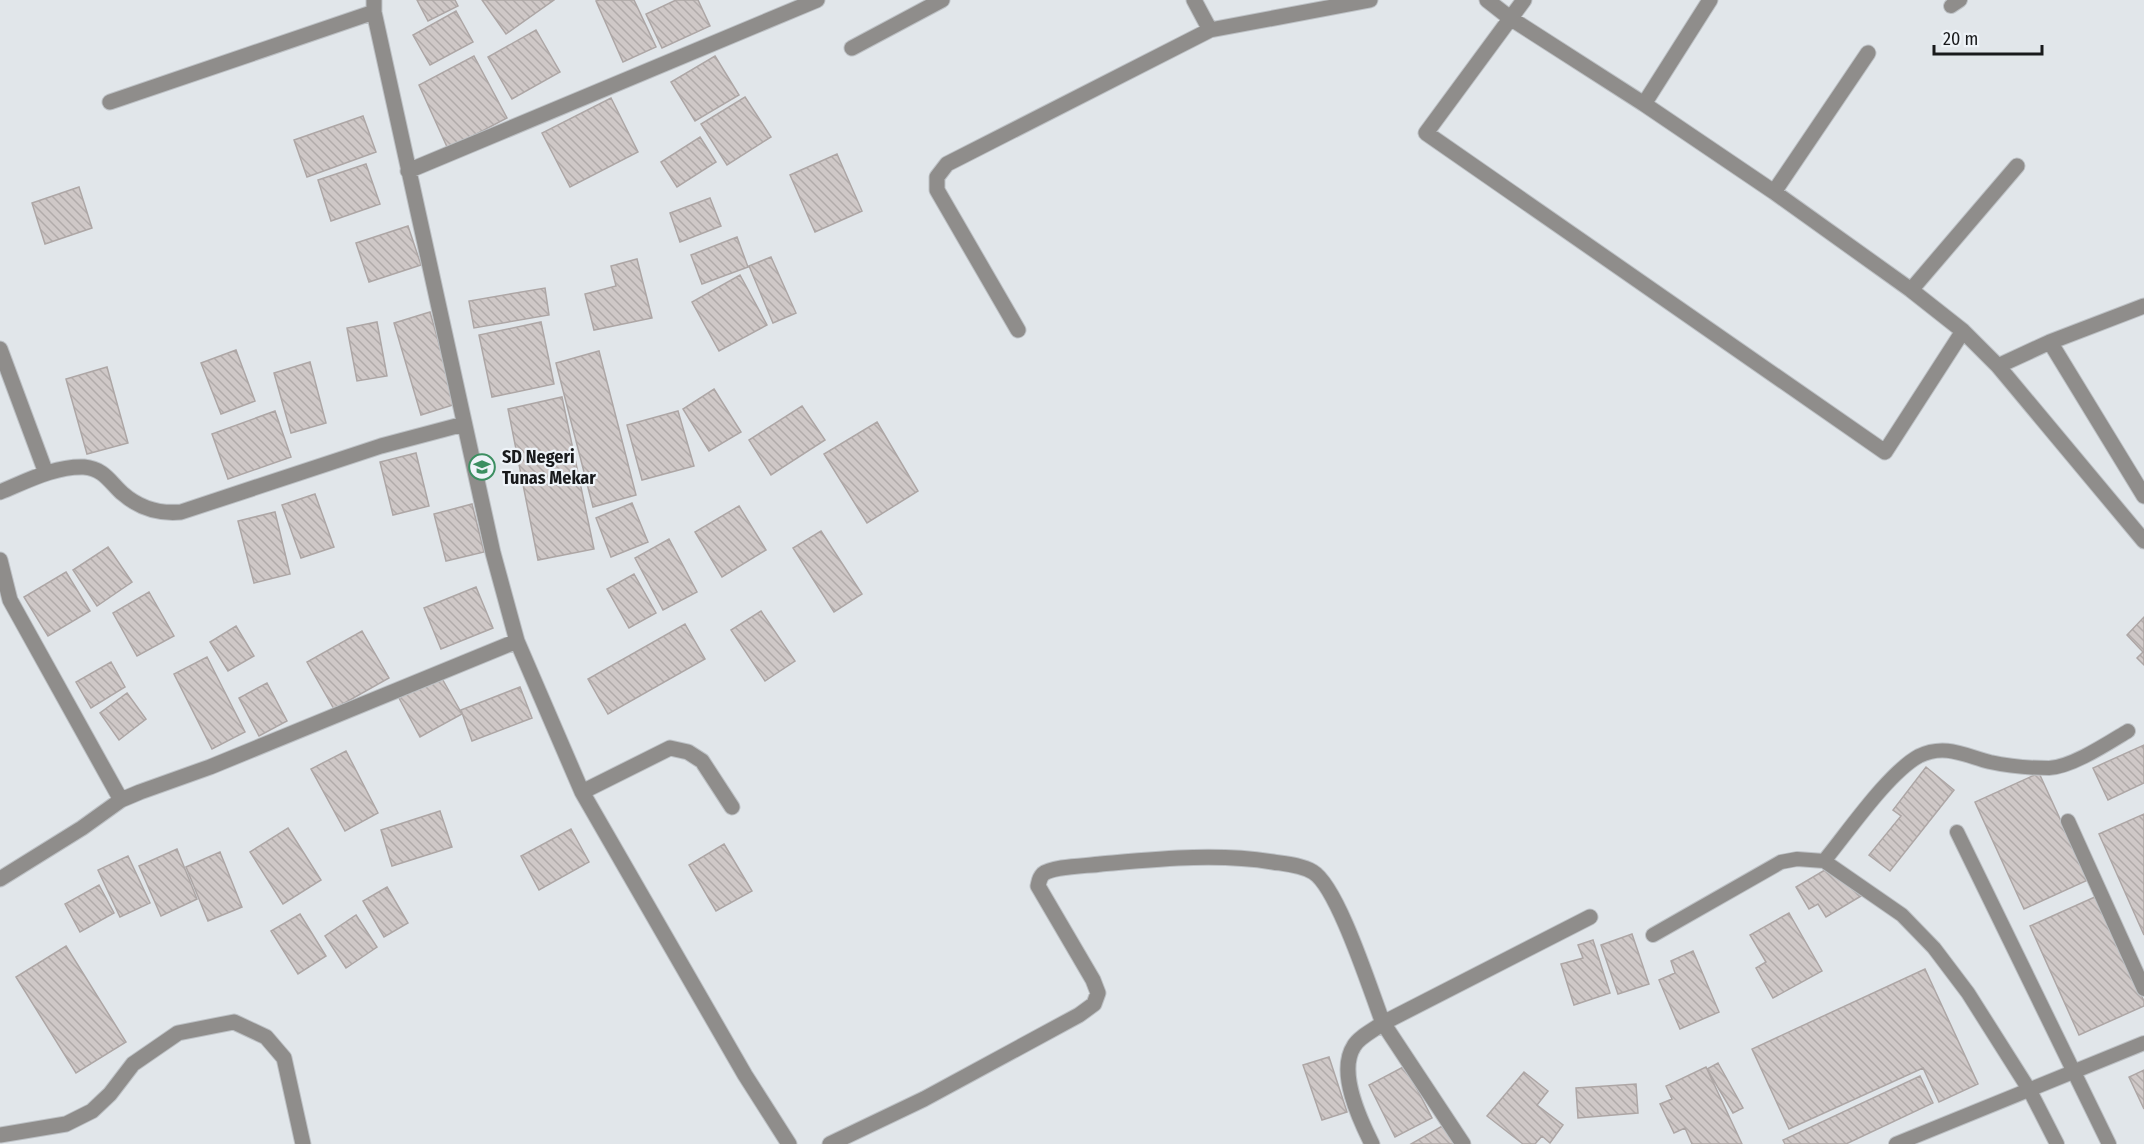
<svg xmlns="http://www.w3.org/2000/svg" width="2144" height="1144" font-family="'Fira Sans Condensed',sans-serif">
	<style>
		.building { fill: url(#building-back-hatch); stroke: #ada6a5; stroke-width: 1.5 }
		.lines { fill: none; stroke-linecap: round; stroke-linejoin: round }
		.service-casing { stroke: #bdc1c5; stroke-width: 16 }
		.minor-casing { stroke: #bdc1c5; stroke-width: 17 }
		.service { stroke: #8f8d8b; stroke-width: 14 }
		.minor { stroke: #8f8d8b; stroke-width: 15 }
		.labels { text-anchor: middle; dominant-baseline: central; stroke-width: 4.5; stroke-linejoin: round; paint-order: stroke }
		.poi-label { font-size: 18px; font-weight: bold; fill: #191a1c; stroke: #eef3f8; text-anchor: start }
	</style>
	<defs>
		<pattern id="building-back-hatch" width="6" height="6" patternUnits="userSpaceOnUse" patternTransform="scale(1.5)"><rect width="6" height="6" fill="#cfc8c7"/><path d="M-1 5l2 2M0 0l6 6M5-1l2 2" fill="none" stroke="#b1abaa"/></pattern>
	</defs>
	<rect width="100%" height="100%" fill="#e1e6ea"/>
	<path class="building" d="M417,0H455L458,6L428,21Z
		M482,0H554L506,34Z
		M599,0H634L656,47L623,62L596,1Z
		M676,0H698L710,26L662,48L646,14Z
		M456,11L473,42L430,65L413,35Z
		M536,30L560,72L512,99L488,57Z
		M474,56L507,118L448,149L419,85Z
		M715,56L739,95L695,121L671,82Z
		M745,97L771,137L727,165L701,124Z
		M611,98L638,152L570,187L542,133Z
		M363,116L376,152L307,177L294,140Z
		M700,137L716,162L677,187L661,162Z
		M837,154L862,211L815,232L790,175Z
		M366,164L380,204L331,221L318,180Z
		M79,187L92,228L45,244L32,203Z
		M710,198L721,226L680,242L670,213Z
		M408,226L421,265L369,282L356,243Z
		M737,237L748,267L702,284L691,255Z
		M771,257L796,313L773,323L749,266Z
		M637,259L652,318L594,330L585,294L616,286L611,266Z
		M740,275L767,325L719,351L692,302Z
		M545,288L549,315L474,328L469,301Z
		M430,312L456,404L421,415L394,323Z
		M377,322L387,376L357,381L347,328Z
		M541,322L554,384L492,397L479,335Z
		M236,350L255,401L221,414L201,363Z
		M599,351L636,495L593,507L556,363Z
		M310,362L326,423L291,433L274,373Z
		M107,367L128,443L87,454L66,379Z
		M714,389L741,432L709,451L683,409Z
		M562,397L594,549L538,560L508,409Z
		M802,406L825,440L771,475L749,440Z
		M275,411L291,457L228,479L212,434Z
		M678,411L694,466L642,480L627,425Z
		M877,422L918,491L867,523L824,454Z
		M416,453L429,506L393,515L380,462Z
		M315,494L334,547L301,558L282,505Z
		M632,503L648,542L611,557L596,518Z
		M472,504L484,552L446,561L434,514Z
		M739,506L766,550L722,577L695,532Z
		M275,512L290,574L254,583L238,521Z
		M821,531L862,594L834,612L793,548Z
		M669,539L697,592L663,610L635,558Z
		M108,547L132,582L97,606L73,570Z
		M66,572L90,611L48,636L24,597Z
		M634,574L656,613L629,628L607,589Z
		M476,587L493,628L441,649L424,608Z
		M149,592L174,636L137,656L113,613Z
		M761,611L795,661L765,681L731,630Z
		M2144,617V665L2137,658L2143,652L2127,635Z
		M685,624L705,659L608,714L588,679Z
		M236,626L254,656L228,671L210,642Z
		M362,631L389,678L334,709L307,662Z
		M207,657L245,732L212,749L174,674Z
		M111,662L125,687L91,708L76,682Z
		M440,675L462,714L420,737L399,698Z
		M267,683L287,721L259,736L239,698Z
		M520,687L532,718L472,741L461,710Z
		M127,693L146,719L119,740L100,713Z
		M2144,745V783L2108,800L2093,768Z
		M346,751L378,813L345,831L311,769Z
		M1926,767L1954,790L1890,871L1869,855L1901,816L1893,810Z
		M2039,773L2088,880L2024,909L1975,802Z
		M440,811L452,847L392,866L381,830Z
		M2144,814V935L2099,834Z
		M288,828L321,880L283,904L250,852Z
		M571,829L589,862L539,890L521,856Z
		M724,844L752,891L716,911L689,865Z
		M177,849L197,899L161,916L139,866Z
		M220,852L242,907L208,921L186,867Z
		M128,856L150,903L120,917L98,870Z
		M1830,867L1861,896L1826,917L1818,904L1809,909L1796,887Z
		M99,885L114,913L80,932L65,904Z
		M387,887L408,923L384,937L363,901Z
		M2097,896L2144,1001V1006L2079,1035L2030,926Z
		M1789,913L1822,971L1773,998L1756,968L1766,962L1750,935Z
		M300,914L326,956L298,974L271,931Z
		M356,915L377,947L346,968L325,936Z
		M1632,934L1649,984L1618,994L1601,945Z
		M1593,940L1610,993L1574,1005L1561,964L1583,958L1578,945Z
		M66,946L126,1042L76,1073L16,977Z
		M1693,951L1719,1012L1680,1029L1659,980L1675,973L1671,961Z
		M1925,969L1978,1084L1939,1102L1923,1068L1789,1129L1752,1049Z
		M1329,1057L1347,1112L1322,1120L1303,1065Z
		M1718,1063L1743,1108L1733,1113L1707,1069Z
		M1405,1066L1432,1118L1395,1137L1369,1085Z
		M1706,1067L1742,1144H1692L1685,1128L1674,1133L1660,1104L1672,1099L1666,1086Z
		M2144,1070V1109L2129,1077Z
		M1524,1072L1548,1091L1537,1105L1563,1125L1550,1143L1542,1136L1535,1144H1523L1487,1116Z
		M1920,1076L1933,1103L1846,1144H1785L1783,1140Z
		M1636,1084L1638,1113L1578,1118L1576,1088Z
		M1444,1125L1455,1144H1411Z"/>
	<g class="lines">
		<g class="service-casing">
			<path id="service" d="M1951,6L1960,0
				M2068,821L2144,989
				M1957,832L2109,1144
				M1824,861C1848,832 1888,773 1919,756C1945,743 1966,756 1990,762C2008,766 2031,768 2049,768C2072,767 2108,743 2128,731
				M1653,935L1781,862L1797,859L1824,861L1902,915L1934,948L1968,993L2030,1091L2057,1144
				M1896,1144L2144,1043"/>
		</g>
		<g class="minor-casing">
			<path id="minor" d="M374,0V12L493,553L517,641L582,792L745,1075L789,1144
				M1194,0L1210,30
				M1487,0L1510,18L1644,104L1774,192L1911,290L1963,331L1998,366L2144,541
				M1524,0L1426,133L1885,452L1963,331
				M852,48L942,0
				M110,102L374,12
				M1644,104L1710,0
				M408,171L817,0
				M1774,192L1868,53
				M1911,290L2017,166
				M1018,330L937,190V177L947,164L1210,30L1370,0
				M2050,342L2144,496
				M0,349L46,473
				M1998,366L2050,342L2144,306
				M0,492C27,481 55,466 84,467C104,469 109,481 122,493C139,508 159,514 181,512L381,446L464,424
				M0,560L10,600L121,800
				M582,792L670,748L688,752L702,761L732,807
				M0,879L82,828L121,800L140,792L210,767L517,641
				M0,1135L66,1124L92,1111L110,1094L133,1064L178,1033L234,1022L266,1037L284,1058L303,1144
				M830,1144L924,1099L1079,1015L1094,1004L1098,993L1093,980L1038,886C1039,882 1039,878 1043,874C1053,866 1088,866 1101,864C1159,859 1216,853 1273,862C1286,864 1301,865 1313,872C1338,887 1371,992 1383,1023C1374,1030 1359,1037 1354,1046C1337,1072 1360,1120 1372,1144
				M1463,1144L1383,1023L1590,917"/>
		</g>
		<use href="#service" class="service"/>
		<use href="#minor" class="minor"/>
	</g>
	<defs>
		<g id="school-ring" transform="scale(1.35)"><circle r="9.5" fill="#eef3f8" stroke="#3c8f61" stroke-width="1.5"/><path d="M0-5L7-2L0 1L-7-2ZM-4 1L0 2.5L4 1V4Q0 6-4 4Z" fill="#3c8f61"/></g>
	</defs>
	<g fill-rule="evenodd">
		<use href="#school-ring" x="482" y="467"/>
	</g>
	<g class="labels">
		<g class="poi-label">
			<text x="502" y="457">SD Negeri<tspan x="502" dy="21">Tunas Mekar</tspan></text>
		</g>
	</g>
	<path d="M1934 45v9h108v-9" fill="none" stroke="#191a1c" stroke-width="3"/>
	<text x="1943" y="45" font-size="18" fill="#191a1c" stroke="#eef3f8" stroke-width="4.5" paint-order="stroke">20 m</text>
</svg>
